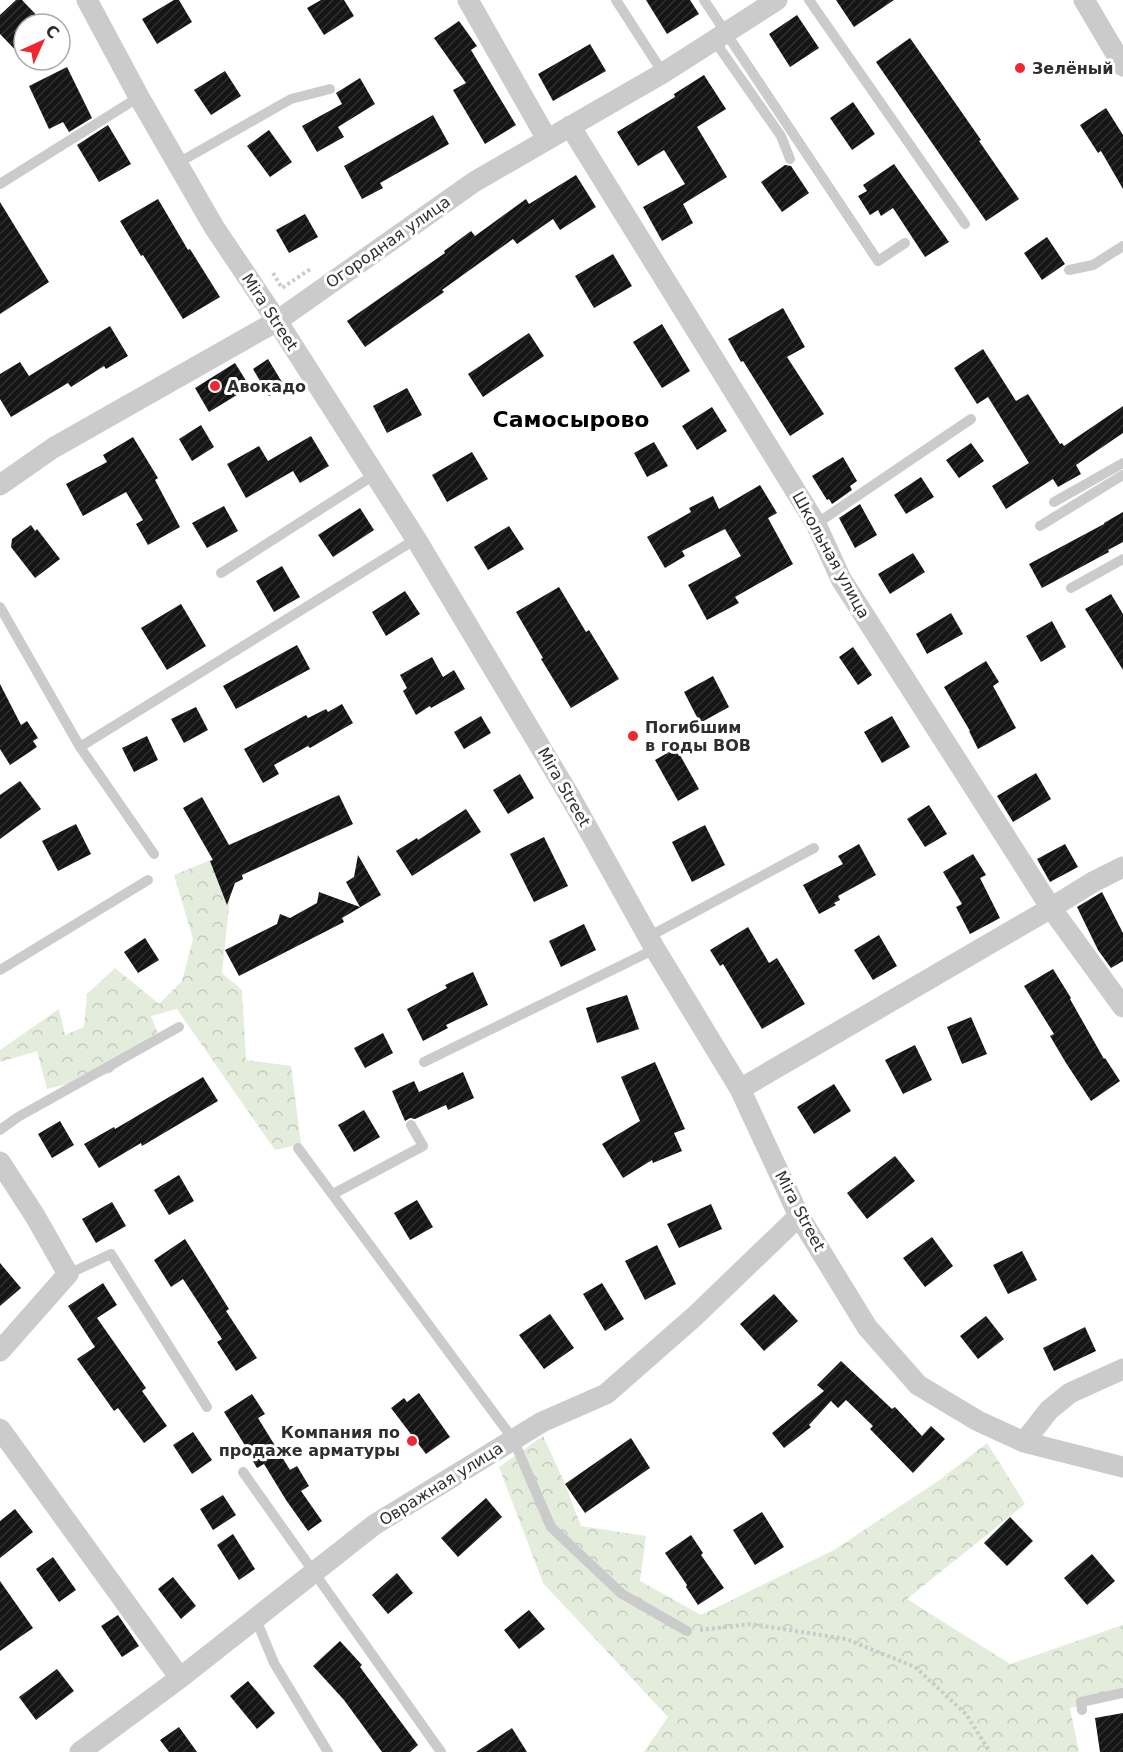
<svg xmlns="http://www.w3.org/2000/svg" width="1123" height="1752" font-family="'DejaVu Sans',sans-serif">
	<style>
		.forest { fill: url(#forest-crowns) }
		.building { fill: url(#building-hatch) }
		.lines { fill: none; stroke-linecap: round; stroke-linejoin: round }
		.path { stroke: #cbcbcb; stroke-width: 4; stroke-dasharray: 3 3; stroke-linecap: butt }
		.lane { stroke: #cbcbcb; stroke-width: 10 }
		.street { stroke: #cbcbcb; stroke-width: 21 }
		.poi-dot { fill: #ef2730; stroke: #fff; stroke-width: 2 }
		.labels { text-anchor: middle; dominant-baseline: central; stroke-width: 6; stroke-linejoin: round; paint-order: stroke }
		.poi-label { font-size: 16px; font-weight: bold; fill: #2e2e2e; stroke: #fff; text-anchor: start }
		.street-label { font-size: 16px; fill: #2e2e2e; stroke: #fff }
		.district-label { font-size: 22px; font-weight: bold; fill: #000; stroke: #fff }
	</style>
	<defs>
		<pattern id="forest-crowns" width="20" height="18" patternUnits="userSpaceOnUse" patternTransform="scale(1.5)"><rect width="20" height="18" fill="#e4ecdb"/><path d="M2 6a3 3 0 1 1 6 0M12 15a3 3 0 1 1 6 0" fill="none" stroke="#c4cbbc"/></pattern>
		<pattern id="building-hatch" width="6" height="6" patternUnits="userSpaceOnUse" patternTransform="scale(1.5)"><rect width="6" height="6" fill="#151515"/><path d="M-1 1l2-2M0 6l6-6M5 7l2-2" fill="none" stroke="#2f2f2f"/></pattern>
	</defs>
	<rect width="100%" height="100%" fill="#fff"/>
	<path class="forest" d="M235,850L222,973L242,990L246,1060L291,1066L301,1144L275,1150L177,1009L151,1016L160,1039L110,1073L47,1089L37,1051L0,1062V1050L59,1009L65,1035L84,1027L87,994L115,968L159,1004L182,981L193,939L174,875Z
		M543,1436L565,1484L581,1526L646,1536L640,1581L701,1615L834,1550L941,1479L987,1443L1025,1504L907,1599L1010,1664L1123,1625V1694L1070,1708L1079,1752H644L668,1717L543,1583L499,1467Z"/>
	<path class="building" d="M16,0H22L45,24H24V59L0,34V15Z
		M174,0H179L192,22L157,44L142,19Z
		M321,0H344L354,16L324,35L307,8Z
		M646,0H690L699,14L667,34Z
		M836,0H894L854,27Z
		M797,15L819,48L790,67L769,34Z
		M459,21L477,46L471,50L516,125L485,144L453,90L466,83L434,38Z
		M910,38L981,140L979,141L1019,199L986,221L876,62Z
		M590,44L606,71L553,101L538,74Z
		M67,67L92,118L69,132L63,122L49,129L29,86Z
		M225,71L241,96L211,115L194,90Z
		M704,75L726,109L697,127L727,177L683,204L693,223L662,241L643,207L685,184L664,150L638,166L617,132L675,97L674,94Z
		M360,78L375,104L338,127L344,137L317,152L302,126L342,104L336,93Z
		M853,102L875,134L852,150L830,118Z
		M1106,108L1123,135V189L1101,151L1098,153L1080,125Z
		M433,115L449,144L380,183L383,188L362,199L344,166Z
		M108,125L131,164L99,182L77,145Z
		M269,130L292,162L270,177L247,146Z
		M894,164L949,242L925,257L893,208L881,216L878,210L870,215L858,196L867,191L863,185Z
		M785,165L791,166L809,193L782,212L761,182Z
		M576,175L596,207L560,230L553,219L517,244L513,239L442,290L444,292L365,347L347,321L445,253L444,251L471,231L475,236L526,199L529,204Z
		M158,199L188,250L190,249L220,297L183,319L143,255L141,256L120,221Z
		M0,202L49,282L0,314Z
		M305,214L318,237L289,253L276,230Z
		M1047,237L1065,264L1042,280L1024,253Z
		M613,254L632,286L594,308L575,276Z
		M783,308L805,347L787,357L824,414L790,436L743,361L741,362L728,339Z
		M662,324L690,371L662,388L633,342Z
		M110,326L128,356L106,369L104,366L71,387L68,383L11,417L0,399V374L20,362L29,376Z
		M529,333L544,356L483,397L468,374Z
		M983,349L1016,401L1028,394L1060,444L1062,443L1064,446L1123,406V433L1076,465L1081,474L1058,487L1053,479L1006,509L992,486L1029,463L988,397L977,404L954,368Z
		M268,359L285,387L269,396L253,369Z
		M235,363L250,387L209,412L195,388Z
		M407,388L422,415L387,433L373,406Z
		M712,407L727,431L697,450L682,426Z
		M201,425L214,447L192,461L179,439Z
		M311,436L329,466L300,483L293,471L246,498L227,464L259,446L268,461Z
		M133,437L158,478L155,480L180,527L148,545L136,524L143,520L126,492L83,516L66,484L107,462L103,455Z
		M654,442L668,466L647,477L634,453Z
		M971,443L984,461L959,478L946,460Z
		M472,452L488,479L447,502L432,475Z
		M843,457L857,481L850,486L852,490L832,504L829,499L827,500L812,476Z
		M921,477L934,497L906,514L894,495Z
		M760,485L777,513L768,518L793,564L735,597L739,603L707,620L688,585L741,556L725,529L682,551L685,556L665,568L647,537L691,512L689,508L713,496L719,509Z
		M860,504L877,535L855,548L839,518Z
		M224,506L238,531L207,548L192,523Z
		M360,508L374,530L333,557L318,535Z
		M1123,512V542L1108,550L1109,552L1042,588L1029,564L1104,524V523Z
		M31,525L35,531L37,529L60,559L35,578L11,547L12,539Z
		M509,526L524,549L488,570L474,547Z
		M913,553L925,572L890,594L878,574Z
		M282,566L300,597L274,612L256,581Z
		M559,587L586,632L589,630L619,679L571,708L541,659L543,658L516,612Z
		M405,591L420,614L386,636L372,612Z
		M1111,594L1123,614V670L1085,609Z
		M181,604L206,646L167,670L141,628Z
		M951,613L963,634L927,654L916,634Z
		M1052,621L1066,647L1041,662L1026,636Z
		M297,645L310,669L236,709L223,686Z
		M853,647L872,675L858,685L839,657Z
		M432,657L443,677L454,670L465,689L431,708L430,706L416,715L403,691L407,688L400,675Z
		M986,661L999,682L993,686L1016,728L978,749L969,731H970L944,687Z
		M713,676L729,707L700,723L684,692Z
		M0,684L21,725L27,721L38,738L33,741L37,747L10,765L0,749Z
		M342,704L353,723L310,748L308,746L274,765L279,774L263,783L244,749L306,715L308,718L326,709L328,712Z
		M196,707L208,730L184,743L171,719Z
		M481,716L491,733L464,749L454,732Z
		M892,716L910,747L882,763L864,732Z
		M147,736L158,760L134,772L122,748Z
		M676,748L699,789L678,801L655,760Z
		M1036,773L1051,799L1013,822L997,796Z
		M520,774L534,798L508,814L493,790Z
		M20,781L41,809L0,839V795Z
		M339,795L353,824L242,875L243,879L235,883L227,905L210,861L213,860L183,808L202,797L229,845Z
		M929,805L947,834L925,847L907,819Z
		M466,809L481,832L412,876L396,851L417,838L418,840Z
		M76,824L91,854L58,871L42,841Z
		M705,825L725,865L692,882L672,842Z
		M544,837L568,886L534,902L510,854Z
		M859,844L876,875L838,896L840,900L834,903L836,905L819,914L803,885L843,864L838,856Z
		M1065,844L1078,867L1050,882L1037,859Z
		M973,854L986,875L980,878L1000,918L970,934L956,907L962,904L943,872Z
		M358,855L381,895L342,918L344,922L239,976L225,950L277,924L280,914L290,918L317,903L319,892L360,907L346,882L354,877Z
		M1102,892L1123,933V961L1111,968L1098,950L1077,907Z
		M584,924L596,950L561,967L549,941Z
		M748,927L769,963L777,958L805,1004L762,1029L723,964L720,966L710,950Z
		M879,935L897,966L873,980L854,950Z
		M145,938L159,960L138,973L124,952Z
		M1053,969L1071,998L1070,999L1104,1059L1105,1058L1120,1081L1091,1101L1066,1063L1050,1036L1054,1034L1024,986Z
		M473,972L488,1005L446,1025L448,1028L423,1041L407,1009L447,988L445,985Z
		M627,995L639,1029L597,1043L586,1008Z
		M971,1017L987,1054L962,1064L947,1027Z
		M383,1033L393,1053L365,1068L354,1048Z
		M915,1045L932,1080L903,1094L885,1060Z
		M655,1062L685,1129L674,1133L682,1151L653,1163L652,1160L623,1178L602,1144L640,1121L621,1077Z
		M463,1072L474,1098L448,1110L446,1105L415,1119L410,1118L405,1121L392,1091L414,1081L419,1092Z
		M203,1077L218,1101L142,1146L141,1143L99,1168L84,1144L114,1127L115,1129Z
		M834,1084L851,1111L814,1134L797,1107Z
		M364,1110L380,1137L354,1152L338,1125Z
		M60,1121L74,1145L52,1158L38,1134Z
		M895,1156L915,1181L867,1219L847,1193Z
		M179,1175L194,1201L169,1215L154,1190Z
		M417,1200L433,1227L410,1240L394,1213Z
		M112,1202L126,1226L96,1243L82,1219Z
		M711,1204L722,1229L679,1248L667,1224Z
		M932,1237L953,1266L925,1287L903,1258Z
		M185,1239L229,1309L226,1311L257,1358L236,1371L217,1342L222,1339L183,1279L171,1287L154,1260Z
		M657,1245L676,1284L645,1300L625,1261Z
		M1022,1251L1037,1280L1008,1294L993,1265Z
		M0,1263L21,1288L0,1306Z
		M103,1283L117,1305L97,1318L146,1388L142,1391L167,1426L144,1443L118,1408L114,1411L77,1359L95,1347L68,1306Z
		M602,1283L624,1319L605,1331L583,1294Z
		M774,1294L798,1321L764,1351L740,1324Z
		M550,1314L574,1348L544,1369L519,1335Z
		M986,1316L1004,1339L978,1359L960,1336Z
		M1085,1327L1096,1351L1054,1371L1043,1348Z
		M841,1361L892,1409L895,1407L922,1436L931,1426L945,1439L913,1473L870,1429L873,1426L846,1400L838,1408L831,1401L809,1425L811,1427L784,1448L772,1433L824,1391L817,1385Z
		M419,1393L450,1437L426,1454L391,1408L404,1398L407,1402Z
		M252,1394L265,1414L258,1418L290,1470L297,1466L309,1486L301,1491L322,1521L308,1531L286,1500L264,1464L257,1468L245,1448L246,1447L224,1412Z
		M193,1432L212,1460L192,1474L173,1445Z
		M631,1438L650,1468L585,1513L565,1484Z
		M223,1495L236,1515L213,1530L200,1509Z
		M486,1498L502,1517L458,1557L441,1538Z
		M15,1509L33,1532L0,1558V1521Z
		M762,1512L784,1547L755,1565L733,1530Z
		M1010,1517L1033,1541L1007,1566L984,1543Z
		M233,1534L255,1569L239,1580L217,1545Z
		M691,1535L703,1553L701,1555L724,1588L698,1605L686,1587L687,1585L665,1553Z
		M1092,1554L1115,1581L1087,1605L1064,1578Z
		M53,1557L76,1590L59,1602L36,1569Z
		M397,1573L413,1593L388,1614L372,1595Z
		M173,1577L196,1606L181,1619L158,1589Z
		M0,1581L33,1628L0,1651Z
		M529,1610L545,1629L519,1649L504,1630Z
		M118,1615L139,1646L122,1657L101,1626Z
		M340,1641L362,1665L360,1667L418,1745L410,1752H382L344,1700L313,1666Z
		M57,1669L74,1691L36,1720L19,1697Z
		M248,1681L275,1713L257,1729L230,1696Z
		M1123,1713V1752H1100L1095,1718Z
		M179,1727L197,1752H169L160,1740Z
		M512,1728L527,1752H476Z"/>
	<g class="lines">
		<path class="path" d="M273,273L282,288L312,268
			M700,1630L751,1624L846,1639L915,1667L966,1714L990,1752"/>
		<path class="lane" d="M616,0L663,73
			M704,0L878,261L905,243
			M809,0L965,224
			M714,40L781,136L790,159
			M178,163L291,99L330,89
			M0,184L139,97
			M1069,270L1093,265L1123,246
			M1054,502L1123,463
			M816,524L971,419
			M1040,526L1123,475
			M221,573L374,475
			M1071,588L1123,559
			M0,607L80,747L154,854
			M80,747L416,539
			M650,936L814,848
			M0,970L148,880
			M424,1062L655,949
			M0,1130L18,1117L179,1027
			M298,1148L513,1439L551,1527L622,1594L687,1631
			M333,1194L423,1146L411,1125
			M68,1274L111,1254L207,1407
			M243,1472L441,1752
			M255,1617L274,1663L328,1752
			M1082,1710L1081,1702L1123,1693"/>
		<path class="street" d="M87,0L139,97L214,227L277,321L416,539L572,800L655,949L740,1089L799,1216L867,1327L918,1385L978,1421L1024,1442L1123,1467
			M468,0L547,139
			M1084,0L1123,66
			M570,126L816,524L841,579L1051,908L1123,1007
			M0,485L53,448L277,321L474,182L663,73L777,0
			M740,1089L1051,908L1093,882L1123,867
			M0,1162L35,1216L68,1274L0,1351
			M0,1429L180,1678
			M1024,1442L1049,1410L1070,1393L1123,1369
			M80,1752L180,1678L374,1525L542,1422L606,1394L695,1316L799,1216"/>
	</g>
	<g class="poi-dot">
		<circle cx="1020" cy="68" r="6"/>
		<circle cx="215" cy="386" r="6"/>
		<circle cx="633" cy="736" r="6"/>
		<circle cx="412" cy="1441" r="6"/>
	</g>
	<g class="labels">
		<g class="poi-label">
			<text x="1032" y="68">Зелёный</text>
			<text x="227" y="386">Авокадо</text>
			<text x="645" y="727">Погибшим<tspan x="645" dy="18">в годы ВОВ</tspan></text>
			<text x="400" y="1432" text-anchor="end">Компания по<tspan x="400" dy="18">продаже арматуры</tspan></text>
		</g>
		<g class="street-label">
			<text transform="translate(388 242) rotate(-35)">Огородная улица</text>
			<text transform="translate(270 312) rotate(57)">Mira Street</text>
			<text transform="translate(831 555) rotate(61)">Школьная улица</text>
			<text transform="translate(564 787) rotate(60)">Mira Street</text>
			<text transform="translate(800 1211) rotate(62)">Mira Street</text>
			<text transform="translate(441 1484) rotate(-32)">Овражная улица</text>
		</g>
		<g class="district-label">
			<text x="571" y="419">Самосырово</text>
		</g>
	</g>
	<g transform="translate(42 42) rotate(45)"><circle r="28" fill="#ffffff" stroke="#ababab" stroke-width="1.5"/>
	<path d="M0-4.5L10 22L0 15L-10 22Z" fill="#ef2730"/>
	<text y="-9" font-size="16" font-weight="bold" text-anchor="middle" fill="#2e2e2e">С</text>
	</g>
</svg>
